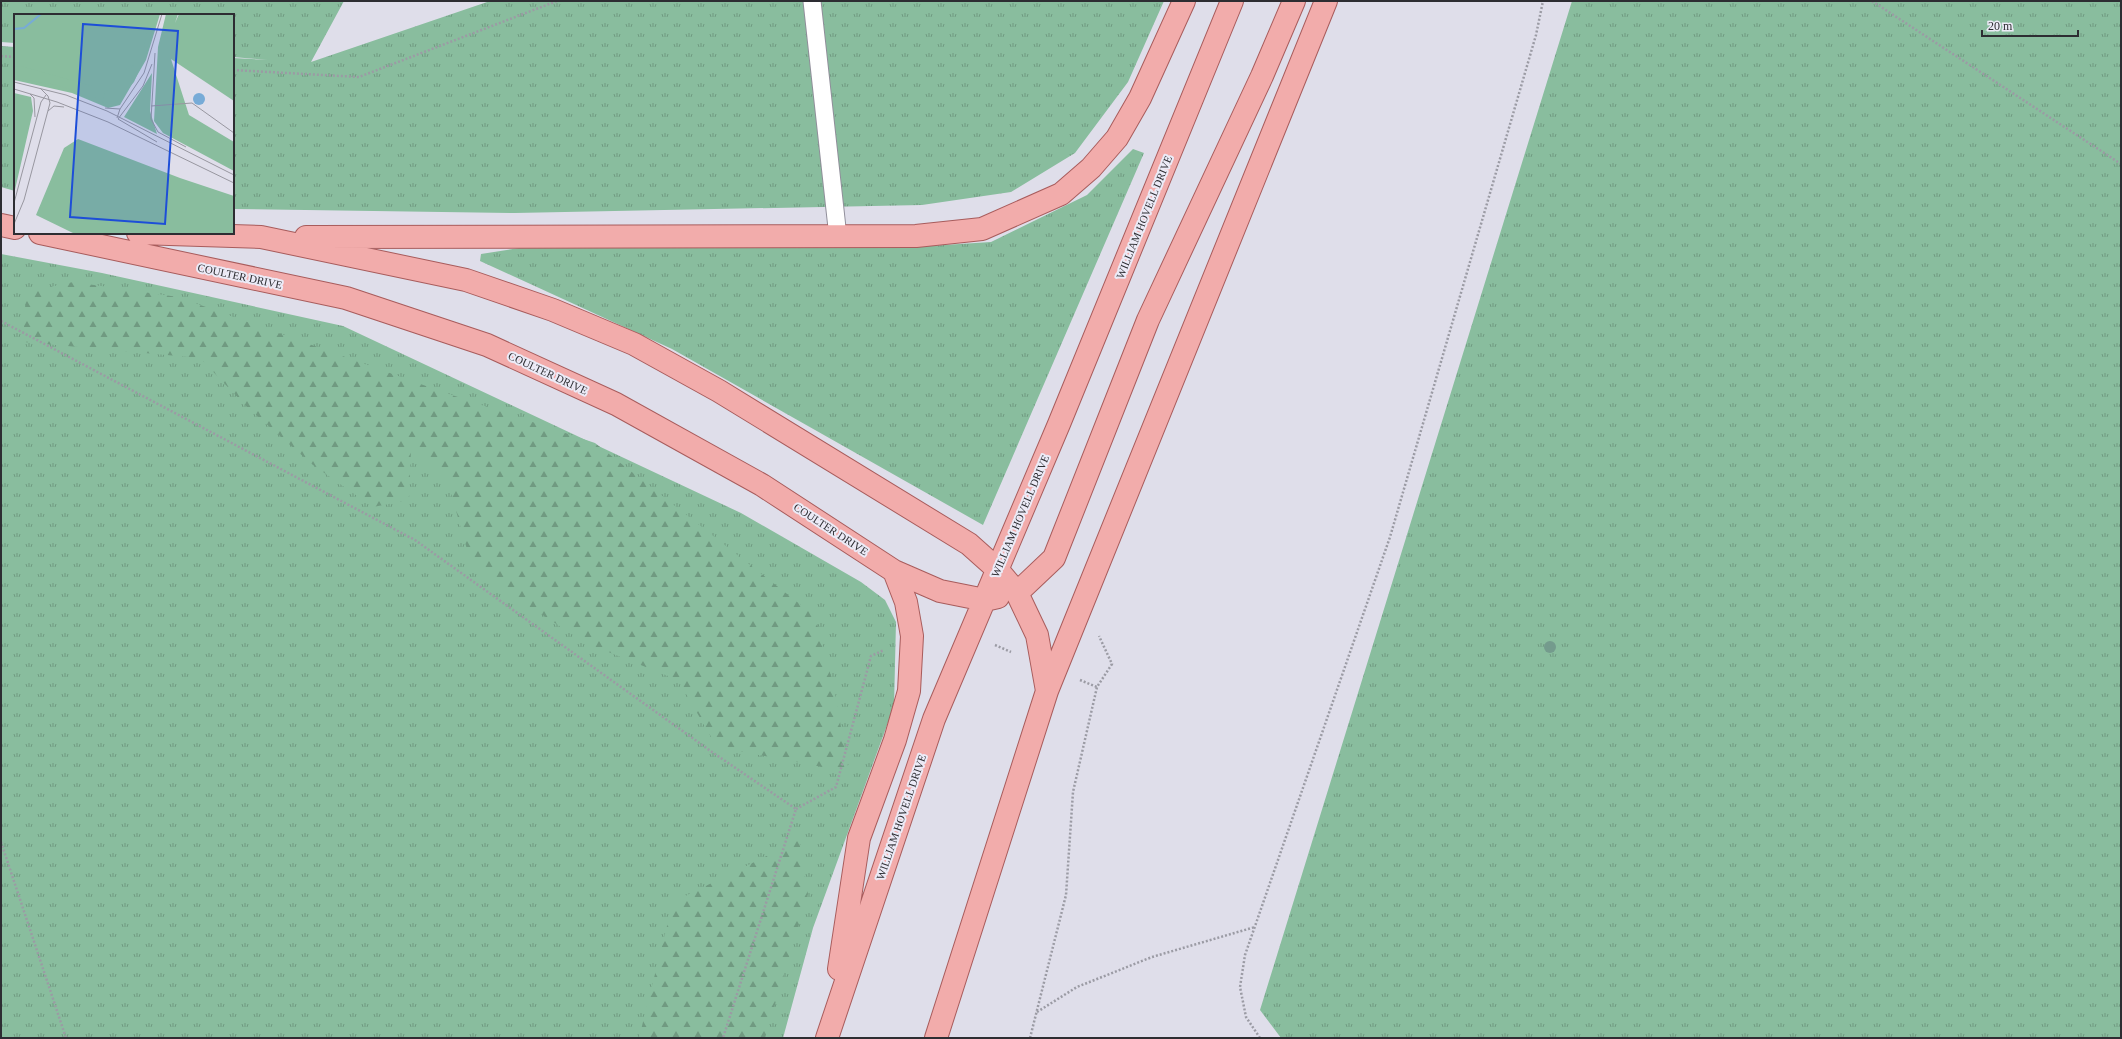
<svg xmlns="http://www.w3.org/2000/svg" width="2122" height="1039" font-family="Georgia,serif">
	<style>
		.grass { fill: url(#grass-tufts) }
		.forest { fill: url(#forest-firs) }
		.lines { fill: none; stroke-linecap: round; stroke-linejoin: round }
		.lane-casing { stroke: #908e9a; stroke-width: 19 }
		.primary-casing { stroke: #a85c5c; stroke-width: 24 }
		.path { stroke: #9b9ba4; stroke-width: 2.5; stroke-dasharray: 2 2; stroke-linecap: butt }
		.lane { stroke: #fff; stroke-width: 17 }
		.primary { stroke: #f2acab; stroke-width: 22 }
		.tree { fill: #749b8d }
		.labels { text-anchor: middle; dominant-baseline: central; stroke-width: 4; stroke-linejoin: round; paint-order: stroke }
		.street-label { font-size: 11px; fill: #2d2d32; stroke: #ecebf7 }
		.inset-river { fill: none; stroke: #77abd7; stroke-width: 2 }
		.inset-road { fill: none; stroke: #9897a0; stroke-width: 1 }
		.view { fill: #1d4ed8; fill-opacity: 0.15; stroke: #1d4ed8; stroke-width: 2 }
		.inset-edge { fill: none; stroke: #2d2d32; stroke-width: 2 }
	</style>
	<defs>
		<pattern id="grass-tufts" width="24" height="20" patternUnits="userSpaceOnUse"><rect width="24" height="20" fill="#89bd9e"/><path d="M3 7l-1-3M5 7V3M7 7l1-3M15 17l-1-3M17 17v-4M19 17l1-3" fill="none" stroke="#709a81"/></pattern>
		<pattern id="forest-firs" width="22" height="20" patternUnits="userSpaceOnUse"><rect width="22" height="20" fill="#89bd9e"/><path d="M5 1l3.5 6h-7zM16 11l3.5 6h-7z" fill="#709a81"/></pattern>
	</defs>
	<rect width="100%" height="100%" fill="#dfdeea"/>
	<path class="grass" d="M1,1H344L311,62L490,1H1164L1128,82L1075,153L1011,192L922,205L515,213L233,209V58L267,60L233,57V15H15V43L1,42Z
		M1572,1H2121V1038H1281L1260,1010Z
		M1,46L15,47V191L1,187Z
		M1133,149L1144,153L983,525L672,349L480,261L481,254L525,247L897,248L991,242L1087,195Z
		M1,254L102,273L343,326L741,513L861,582L885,600L896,622L894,706L813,928L783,1038H1Z"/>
	<path class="forest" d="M73,282L178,297L440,391L595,443L815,616L834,688L849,772L717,747L678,680L586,643L510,594L470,560L447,479L411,449L409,500L373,507L313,465L245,405L200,358L23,342L26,292Z
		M799,840L808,894L765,1038H639L673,902Z"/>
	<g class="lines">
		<g class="lane-casing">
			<path id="lane" d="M812,1L838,237"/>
		</g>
		<g class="primary-casing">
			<path id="primary" d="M1,225L15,228
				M40,233L346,298L487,345L616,404L762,485L894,571L940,591L985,600L998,597
				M138,233L261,237L466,280L553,310L634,344L719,391L969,544L997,569L1017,593L1037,635L1047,691
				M306,237L916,236L982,229L1061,194L1091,168L1117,138L1140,98L1184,1
				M1017,593L1054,558L1148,320L1262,76L1294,1
				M839,969L859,838L895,740L909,691L912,636L906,602L894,571
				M827,1038L934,719L1059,424L1232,1
				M936,1038L1047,691L1326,1"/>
		</g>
		<path class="path" d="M1872,1L2121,164
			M1,56L15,57
			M233,70L359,77L557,1
			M1,321L415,540L712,752L796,809L723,1038
			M995,645L1011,652
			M1080,680L1097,687
			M796,809L836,787L871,656L884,650
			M1,842L66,1038
			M1037,1012L1077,987L1152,957L1255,927
			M1030,1038L1066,895L1073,792L1097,687L1112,664L1099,636
			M1260,1038L1246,1017L1240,987L1245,955L1390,537L1536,35L1543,1"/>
		<use href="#lane" class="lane"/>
		<use href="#primary" class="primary"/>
	</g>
	<circle class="tree" cx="1550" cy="647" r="6"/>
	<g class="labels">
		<g class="street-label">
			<text transform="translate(1144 217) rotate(-68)">WILLIAM HOVELL DRIVE</text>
			<text transform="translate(240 276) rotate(12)">COULTER DRIVE</text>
			<text transform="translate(548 373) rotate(25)">COULTER DRIVE</text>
			<text transform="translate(1020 516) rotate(-67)">WILLIAM HOVELL DRIVE</text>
			<text transform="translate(831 529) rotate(33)">COULTER DRIVE</text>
			<text transform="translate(901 817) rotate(-71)">WILLIAM HOVELL DRIVE</text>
		</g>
	</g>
	<g transform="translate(14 14)">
		<rect width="220" height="220" fill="#dfdeea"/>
		<path d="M0,0H146L132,46L106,91L94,94L58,79L0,66ZM152,0H164L161,9L165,0H220V87L157,45L175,101L220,128V157L149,119L140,107L144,33ZM138,59L136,97L143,120L110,103ZM0,79L17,83L19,97L0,180ZM64,125L166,164L220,182V220H61L22,201L50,134Z" fill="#89bd9e"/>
		<path d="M133,17H137L136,31L120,68L103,87L88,89L91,77L98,74L110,56L120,52L116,51V47L130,33ZM6,52L78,72L82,84L43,71L0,64V53Z" fill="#89bd9e"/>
		<path d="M179 85a6 6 0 1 1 12 0a6 6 0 1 1-12 0Z" fill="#77abd7"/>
		<path class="inset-river" d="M0,15L10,14L27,0"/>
		<path class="inset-road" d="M141,39L137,105L144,118L172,133M0,68L52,81L93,97L220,161M0,75L43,88L94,108L220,169M16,80L20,84L21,103M137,92L178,89L220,119M91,94L106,95M34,97L40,92L50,93M103,104L106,95L130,59L148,0M104,105L129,72L138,50M104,105L143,128M0,189L27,88L32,81M0,210L10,186L36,89L34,82L26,74"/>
		<path class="view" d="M69,10L164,17L151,210L56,203Z"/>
		<rect width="220" height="220" class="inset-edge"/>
	</g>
	<rect width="2122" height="1039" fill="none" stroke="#2d2d32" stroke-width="4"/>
	<path d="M1982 30v6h96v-6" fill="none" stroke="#2d2d32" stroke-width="2"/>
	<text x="1988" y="30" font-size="12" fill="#2d2d32" stroke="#ecebf7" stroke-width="3" paint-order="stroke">20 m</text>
</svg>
